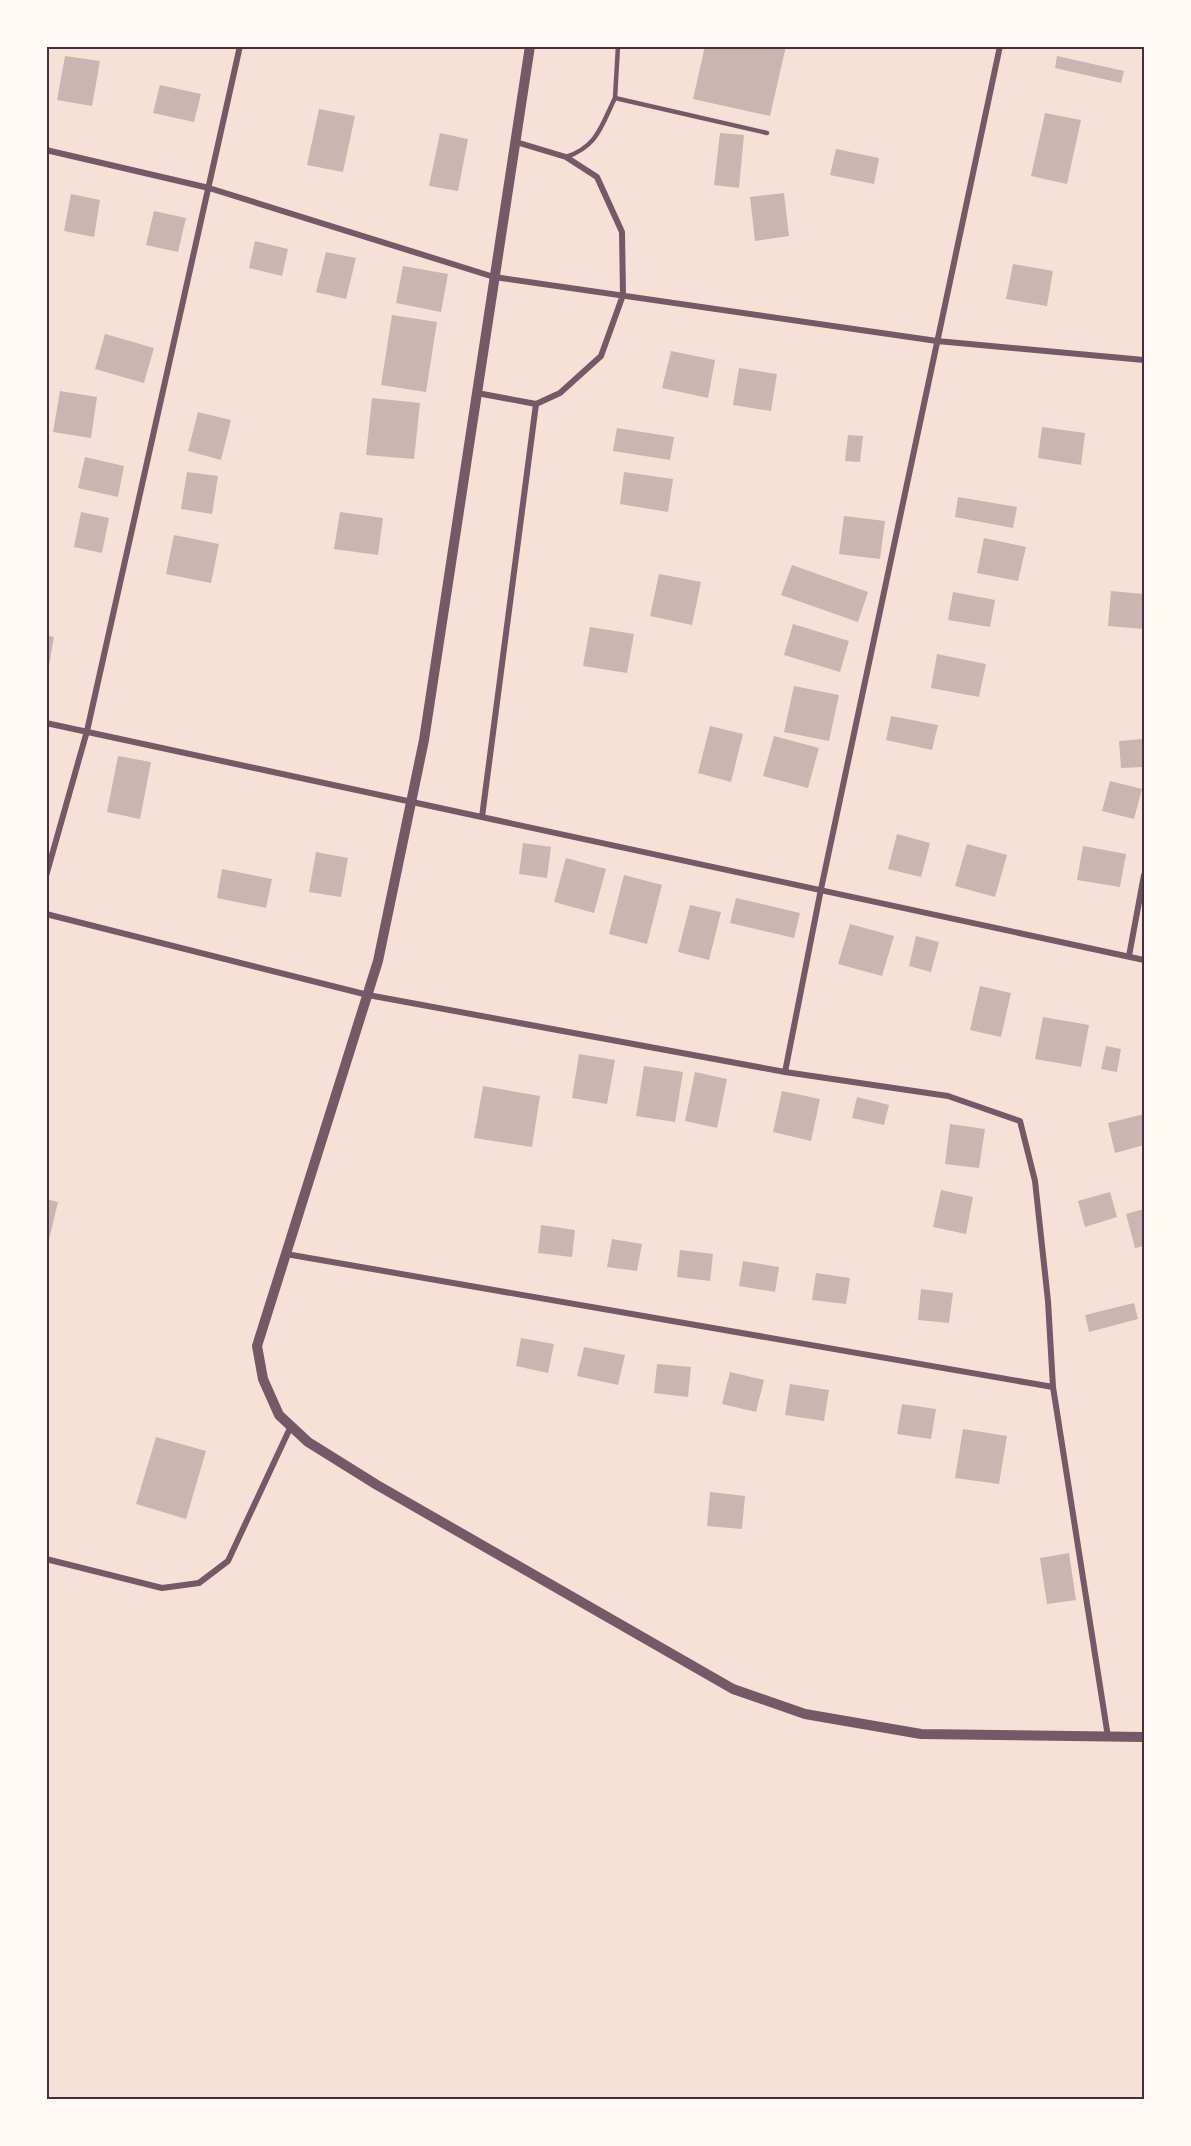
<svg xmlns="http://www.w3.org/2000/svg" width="1191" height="2146" font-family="Spectral,serif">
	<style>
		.building { fill: #ccb4b1 }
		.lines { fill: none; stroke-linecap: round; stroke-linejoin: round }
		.service { stroke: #755966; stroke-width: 4.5 }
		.minor { stroke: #755966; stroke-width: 6 }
		.tertiary { stroke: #755966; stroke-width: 10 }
		.neatline { fill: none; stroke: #4a2c40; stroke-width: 2 }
	</style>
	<rect width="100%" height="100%" fill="#f7e1d7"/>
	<path class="building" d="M705,46H786L770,116L693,99Z
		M65,56L100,61L92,106L57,100Z
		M1057,56L1124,71L1121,83L1055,68Z
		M160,85L201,94L194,122L153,113Z
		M319,109L355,116L343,172L307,165Z
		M1045,113L1081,120L1067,184L1031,176Z
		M440,133L468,139L458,191L429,186Z
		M720,133L744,135L739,188L714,185Z
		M836,149L879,158L874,184L830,175Z
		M784,193L789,236L755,241L750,197Z
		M71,194L100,200L94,237L64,231Z
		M154,211L186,218L178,252L146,245Z
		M255,241L288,249L282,276L249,268Z
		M326,252L356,258L346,299L316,292Z
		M1013,264L1053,271L1047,306L1006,299Z
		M403,266L448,274L441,312L396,303Z
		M392,315L437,322L426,392L381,385Z
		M105,334L154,348L144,383L95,369Z
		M671,351L715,360L708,398L662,388Z
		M739,368L777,374L771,411L733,405Z
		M60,391L97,397L91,438L53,432Z
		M372,398L420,403L414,459L366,455Z
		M198,412L231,420L221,460L188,451Z
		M1042,427L1085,433L1081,465L1038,458Z
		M617,428L674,437L670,460L613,451Z
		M848,435L863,436L860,462L845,461Z
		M85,457L124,466L118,497L78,488Z
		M187,472L218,476L212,514L181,509Z
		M624,472L673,479L668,512L620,504Z
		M958,497L1017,507L1013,528L955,517Z
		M81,512L109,518L102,553L74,547Z
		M340,512L383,518L378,555L334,549Z
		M844,516L885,521L880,559L839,554Z
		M174,535L219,544L211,583L166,574Z
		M984,538L1026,547L1018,581L977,573Z
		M792,565L868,592L858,622L781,595Z
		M659,574L701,582L692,625L650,616Z
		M1111,591L1144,594V629L1108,626Z
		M953,592L995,600L990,627L948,620Z
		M793,624L849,641L840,672L784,655Z
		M590,627L634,634L627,673L583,666Z
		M46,635L54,637L48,671H46Z
		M937,654L986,664L979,697L931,688Z
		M794,686L839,695L829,741L784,732Z
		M891,716L938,725L932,750L886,740Z
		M710,726L743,734L731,782L698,773Z
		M774,736L819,748L808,788L763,776Z
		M1142,739L1144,767L1121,768L1119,741Z
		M118,756L151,762L140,819L107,812Z
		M1110,781L1142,789L1134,819L1102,811Z
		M897,834L930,843L921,877L888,869Z
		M523,843L551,847L547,878L519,874Z
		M967,844L1007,855L995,897L955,886Z
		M1083,846L1126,854L1120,887L1077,880Z
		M316,852L348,858L341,897L309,892Z
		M566,858L606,869L594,913L554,902Z
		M222,869L272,879L266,908L217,898Z
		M624,875L662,885L647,944L609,934Z
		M736,898L800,913L794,938L730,923Z
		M690,905L721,912L709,960L678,952Z
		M850,924L894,936L882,976L838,964Z
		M916,936L939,942L931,972L909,966Z
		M980,986L1011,993L1001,1037L970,1030Z
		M1043,1017L1089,1025L1081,1067L1035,1059Z
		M1106,1046L1121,1049L1117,1072L1101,1069Z
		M579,1054L615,1060L607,1104L572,1098Z
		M644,1066L683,1072L675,1122L636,1116Z
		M695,1072L727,1079L717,1128L685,1121Z
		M483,1086L540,1096L532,1147L474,1138Z
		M782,1091L820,1099L811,1141L773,1132Z
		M857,1097L889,1105L884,1125L852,1118Z
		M1144,1114V1145L1115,1153L1108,1123Z
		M950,1124L985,1129L979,1168L945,1164Z
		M941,1190L973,1197L966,1234L933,1227Z
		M1110,1192L1117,1217L1085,1227L1078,1201Z
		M46,1199L58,1202L47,1248H46Z
		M1144,1209V1246L1135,1248L1126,1214Z
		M541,1225L575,1230L572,1257L538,1253Z
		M612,1239L642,1244L637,1271L607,1267Z
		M680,1250L713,1254L710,1281L677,1277Z
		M743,1261L779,1267L775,1292L739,1286Z
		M816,1273L850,1278L846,1304L812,1300Z
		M921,1289L953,1293L949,1323L918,1320Z
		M1134,1303L1138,1319L1089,1332L1085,1315Z
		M521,1338L554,1344L548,1373L516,1366Z
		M584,1347L625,1355L618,1385L577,1376Z
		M657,1364L691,1367L688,1397L654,1393Z
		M730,1372L764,1380L756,1412L722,1404Z
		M790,1384L829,1390L824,1421L785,1415Z
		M902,1404L936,1409L931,1439L897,1434Z
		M963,1429L1007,1436L999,1484L955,1478Z
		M156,1437L206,1451L186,1519L136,1504Z
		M710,1492L745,1496L742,1529L707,1526Z
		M1069,1553L1076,1600L1047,1604L1040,1558Z"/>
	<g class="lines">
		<path class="service" d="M618,46L615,98L767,133
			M566,157C598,146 601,126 615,98"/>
		<path class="minor" d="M46,150L209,188L494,277L937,341L1144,360
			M477,393L536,404L560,393L601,356L623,295L622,232L597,177L566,157L516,142
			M46,723L1144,960
			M482,817L536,404
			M46,876L87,731L240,46
			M46,914L368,995L785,1072L948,1096L1020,1121L1035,1181L1048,1301L1053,1387L1108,1737
			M1129,956L1144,875
			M785,1072L821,889L1000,46
			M286,1254L1053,1387
			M46,1559L162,1588L199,1583L228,1561L291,1426"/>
		<path class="tertiary" d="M530,46L424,740L378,961L257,1346L263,1379L279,1415L308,1442L377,1485L733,1689L805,1714L921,1734L1144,1737"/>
	</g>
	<rect width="1191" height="2146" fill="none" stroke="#fffaf5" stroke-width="96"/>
	<rect x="48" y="48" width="1095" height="2050" class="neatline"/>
</svg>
